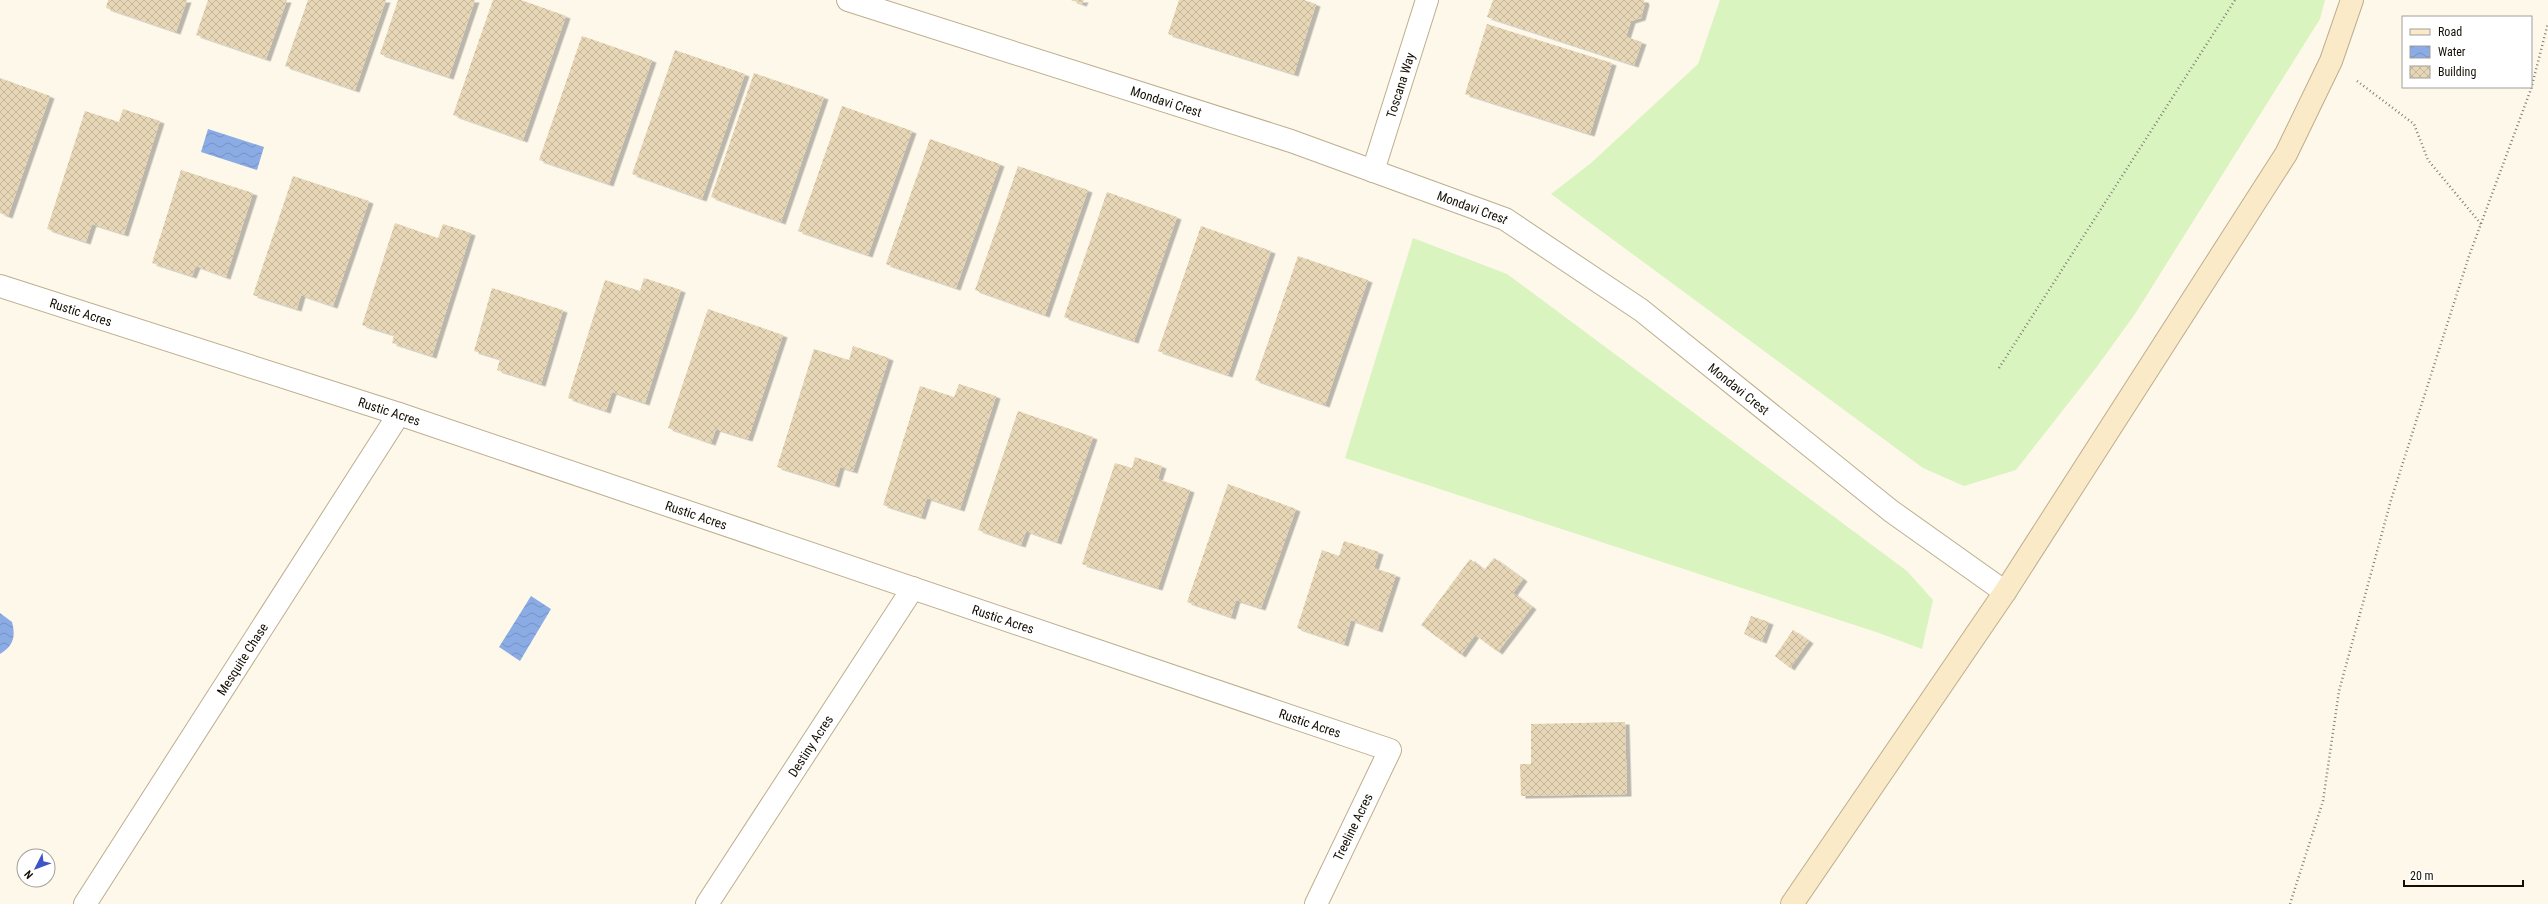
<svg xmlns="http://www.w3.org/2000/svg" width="2548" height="904" font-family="'Roboto Condensed',sans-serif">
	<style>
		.grass { fill: #daf4c0 }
		.water { fill: url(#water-waves) }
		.building { fill: url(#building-cross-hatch); filter: url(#shadow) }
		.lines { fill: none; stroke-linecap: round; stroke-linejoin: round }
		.minor-casing { stroke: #bdae8e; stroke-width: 24 }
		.secondary-casing { stroke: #bdae8e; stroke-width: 24 }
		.path { stroke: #847f73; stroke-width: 2.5; stroke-dasharray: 1 3; stroke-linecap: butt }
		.minor { stroke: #fff; stroke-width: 22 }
		.secondary { stroke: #faeac8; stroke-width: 22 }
		.labels { text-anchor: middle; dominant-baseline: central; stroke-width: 4; stroke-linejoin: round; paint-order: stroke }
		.street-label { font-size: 13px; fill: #140f05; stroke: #fff }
	</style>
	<defs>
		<pattern id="water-waves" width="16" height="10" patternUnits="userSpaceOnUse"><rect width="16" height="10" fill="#8babe5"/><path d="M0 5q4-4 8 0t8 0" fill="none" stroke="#7792c3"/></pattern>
		<pattern id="building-cross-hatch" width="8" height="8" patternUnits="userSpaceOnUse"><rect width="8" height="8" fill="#e7d7b6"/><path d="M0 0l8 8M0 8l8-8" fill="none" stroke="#c5b79b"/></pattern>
		<filter id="shadow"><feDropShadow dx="4.5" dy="2.5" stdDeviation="0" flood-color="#0004"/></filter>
	</defs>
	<rect width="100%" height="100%" fill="#fef8ea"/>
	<path class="grass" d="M1720,0H2325L2320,19L2135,314L2096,368L2016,470L1964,486L1923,468L1551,194L1591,163L1698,64Z
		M1413,238L1507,274L1907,571L1933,600L1922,649L1879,633L1345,458Z"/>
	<path class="water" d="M208,129L264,147L257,170L201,152Z
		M531,596L551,609L520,661L499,647Z
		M0,613L12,622C16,637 13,646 0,654Z"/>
	<path class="building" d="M108,0H187L176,32L106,8Z
		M208,0H287L266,59L196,35Z
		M308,0H386L355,90L285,66Z
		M398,0H475L449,77L380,54Z
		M493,0H521L566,16L523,140L453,115Z
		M1071,0H1084L1082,4Z
		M1179,0H1304L1316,4L1294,74L1168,34Z
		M1493,0H1644L1645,3L1641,18L1631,21L1626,37L1642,42L1634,65L1487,17Z
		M1487,24L1612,63L1590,134L1465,94Z
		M582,36L652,60L609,184L539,160Z
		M675,50L745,74L702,199L632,174Z
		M754,73L824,97L781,222L711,197Z
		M0,78L50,96L8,216L0,213Z
		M842,106L912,131L868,255L798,231Z
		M123,109L160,121L124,234L92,224L86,242L47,229L85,111L119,122Z
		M930,139L1000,164L956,288L886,264Z
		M1018,166L1088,190L1045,315L975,290Z
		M181,170L253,193L226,277L196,266L192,276L152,263Z
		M293,176L369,201L333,306L301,295L297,309L253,295Z
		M1107,192L1177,217L1134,341L1064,317Z
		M395,223L438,238L443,224L471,233L432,356L392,343L394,335L362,325Z
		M1201,226L1271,251L1228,375L1158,351Z
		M1298,256L1368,280L1325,405L1255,380Z
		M644,278L681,290L645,403L612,392L606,411L568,398L605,280L640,291Z
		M492,288L563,310L541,384L497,370L500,359L474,351Z
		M708,309L783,335L748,439L716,429L711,443L668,428Z
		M853,346L889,358L853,471L840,467L835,485L777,467L814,349L849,360Z
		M959,384L996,396L960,509L927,498L921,517L883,505L920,386L954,397Z
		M1018,411L1093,437L1057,542L1026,531L1021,545L978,530Z
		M1135,457L1162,466L1158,479L1190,490L1158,588L1082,564L1115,463L1132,468Z
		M1228,484L1296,509L1261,608L1236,600L1231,617L1187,602Z
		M1344,541L1379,552L1374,568L1396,575L1378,630L1351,620L1344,644L1297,628L1322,550L1339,556Z
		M1494,558L1523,579L1513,593L1532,607L1498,652L1475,635L1461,655L1421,625L1470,559L1484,570Z
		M1751,616L1769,622L1762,641L1744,634Z
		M1793,630L1809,641L1790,668L1775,656Z
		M1625,722L1627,794L1521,796L1520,764H1531V724Z"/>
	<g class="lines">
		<g class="minor-casing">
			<g id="minor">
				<path id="s1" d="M848,0L1291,141L1505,219L1641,310L1891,511L2005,592"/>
				<path id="s2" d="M1373,171L1427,0"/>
				<path id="s3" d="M0,286L399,414L1390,750L1316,904"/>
				<path id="s4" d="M85,904L399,414"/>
				<path id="s5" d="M707,904L913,588"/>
			</g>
		</g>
		<g class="secondary-casing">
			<path id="secondary" d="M1792,904L2005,592L2286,154L2331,61L2352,0"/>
		</g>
		<path class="path" d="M2357,81L2414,124L2428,160L2481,224
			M1999,368L2235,0
			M2290,904L2323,801L2339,691L2391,500L2469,256L2531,89L2548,23"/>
		<use href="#minor" class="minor"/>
		<use href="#secondary" class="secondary"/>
	</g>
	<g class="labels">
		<g class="street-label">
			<text stroke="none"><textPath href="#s2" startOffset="90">Toscana Way</textPath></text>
			<text stroke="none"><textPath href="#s1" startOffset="334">Mondavi Crest</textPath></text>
			<text stroke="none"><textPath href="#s1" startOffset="658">Mondavi Crest</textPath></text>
			<text stroke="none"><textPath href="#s3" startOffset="85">Rustic Acres</textPath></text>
			<text stroke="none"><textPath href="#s1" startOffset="982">Mondavi Crest</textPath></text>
			<text stroke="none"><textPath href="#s3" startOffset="409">Rustic Acres</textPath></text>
			<text stroke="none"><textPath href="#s3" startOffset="733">Rustic Acres</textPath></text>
			<text stroke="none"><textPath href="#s3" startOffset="1057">Rustic Acres</textPath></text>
			<text stroke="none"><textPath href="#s4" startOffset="291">Mesquite Chase</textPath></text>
			<text stroke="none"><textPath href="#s3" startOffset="1381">Rustic Acres</textPath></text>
			<text stroke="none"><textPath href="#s5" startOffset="189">Destiny Acres</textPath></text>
			<text transform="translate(1353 827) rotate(-64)">Treeline Acres</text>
		</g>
	</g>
	<rect x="2402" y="16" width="130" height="72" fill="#ffffff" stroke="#a19f9b"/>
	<rect x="2410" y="29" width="20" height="6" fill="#faeac8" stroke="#a19f9b"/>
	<text x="2438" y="36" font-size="12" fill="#140f05">Road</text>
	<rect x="2410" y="46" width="20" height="12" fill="url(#water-waves)" stroke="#a19f9b"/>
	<text x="2438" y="56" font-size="12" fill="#140f05">Water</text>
	<rect x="2410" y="66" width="20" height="12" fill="url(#building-cross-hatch)" stroke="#a19f9b"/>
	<text x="2438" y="76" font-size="12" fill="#140f05">Building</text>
	<g transform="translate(36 868) rotate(228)"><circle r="19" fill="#ffffff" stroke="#a19f9b"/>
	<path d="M0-3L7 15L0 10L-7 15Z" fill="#3f54c7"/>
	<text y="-6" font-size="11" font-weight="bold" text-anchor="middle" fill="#140f05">N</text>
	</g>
	<path d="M2404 880v6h119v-6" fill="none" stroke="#140f05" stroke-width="2"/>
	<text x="2410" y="880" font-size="12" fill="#140f05" stroke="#ffffff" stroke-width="3" paint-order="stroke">20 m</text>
</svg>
